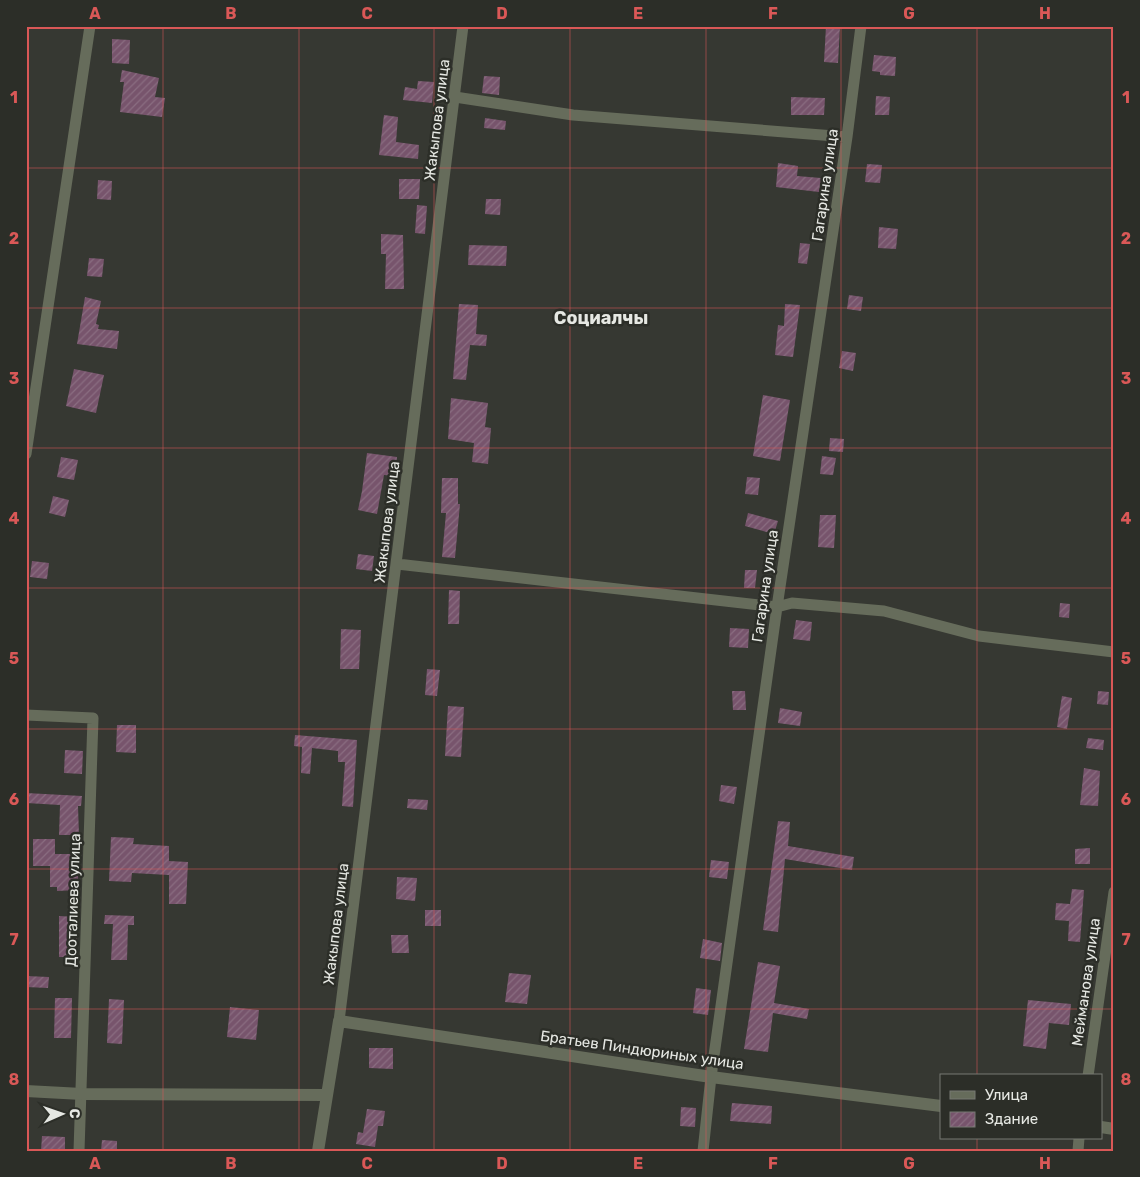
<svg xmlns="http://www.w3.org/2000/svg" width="1140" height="1177" font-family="Rubik,sans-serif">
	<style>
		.building { fill: url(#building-hatch) }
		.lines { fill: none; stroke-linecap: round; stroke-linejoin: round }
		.minor { stroke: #666c5b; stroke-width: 11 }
		.tertiary { stroke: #666c5b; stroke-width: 12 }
		.grid { fill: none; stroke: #da5857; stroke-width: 1; stroke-opacity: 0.55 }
		.labels { text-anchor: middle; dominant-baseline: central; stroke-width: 5; stroke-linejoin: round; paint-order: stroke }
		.street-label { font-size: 15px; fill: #e6e8e3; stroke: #2c2e28 }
		.quarter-label { font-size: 18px; font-weight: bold; fill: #e6e8e3; stroke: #2c2e28 }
		.neatline { fill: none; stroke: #da5857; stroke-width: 2 }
		.grid-label { font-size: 16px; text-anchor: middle; font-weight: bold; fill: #da5857 }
	</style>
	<defs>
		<pattern id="building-hatch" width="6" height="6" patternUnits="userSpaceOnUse" patternTransform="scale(1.25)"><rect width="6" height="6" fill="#77546c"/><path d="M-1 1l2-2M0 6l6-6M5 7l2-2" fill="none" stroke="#8a6d81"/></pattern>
	</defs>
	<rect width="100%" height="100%" fill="#363832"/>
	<path class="building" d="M826,26H840L838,63L824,62Z
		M112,39L130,40L129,64L112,63Z
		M874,55L896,57L895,76L880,75V72L872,71Z
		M122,70L159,78L155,97L165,98L162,117L120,112L124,82H120Z
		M484,76L500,77L499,95L482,93Z
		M418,81L434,82L432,103L403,100L405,87L417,89Z
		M876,96L890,97L889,115H875Z
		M791,97L825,98L824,115H791Z
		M384,115L398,117L396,142L419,145L418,159L379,155Z
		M485,118L506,121L505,130L484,128Z
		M778,163L798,166L797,176L821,178L819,192L776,187Z
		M867,164L882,165L880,183L865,182Z
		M399,179H420L419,199H399Z
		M98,180L112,181L111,200L97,199Z
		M486,199H501L500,215L485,214Z
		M417,205L427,206L425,234L415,233Z
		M879,227L898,229L896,249L878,248Z
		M381,234L403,235L404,289H385L386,254H381Z
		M800,243L810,244L807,264L798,263Z
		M469,245L507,246L506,266L468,265Z
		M89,258L104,259L102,277L87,276Z
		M849,295L863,297L861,311L847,309Z
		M85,297L101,301L96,324L99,325L98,329L119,331L117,349L77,344Z
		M459,304L478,305L476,334L487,335L486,346L470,345L466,380L453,379Z
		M785,304L800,305L793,357L775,355L778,325L784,326Z
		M842,351L856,353L853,371L839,368Z
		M74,369L104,375L96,413L66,406Z
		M763,395L790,400L780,461L753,456Z
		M451,398L488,403L485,427L491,428L488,464L472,462L474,443L448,439Z
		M830,438L844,439L843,452L829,451Z
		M367,453L397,457L395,476L384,475L377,514L358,510L362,491Z
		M822,456L836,458L833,475L820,474Z
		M61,457L78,460L74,480L57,477Z
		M747,477L760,478L758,495L745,494Z
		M442,478H458V504H460L455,558L442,557L446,513H441Z
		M53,496L69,500L65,517L49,513Z
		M748,513L778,521L774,534L745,526Z
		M820,515H836L834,548L818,547Z
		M358,554L374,556L372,571L356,569Z
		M32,561L49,563L47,579L30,577Z
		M745,570H757L755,588H744Z
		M449,590L460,591L459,624H448Z
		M1060,603L1070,604L1069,618L1059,617Z
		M796,620L812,622L810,641L793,639Z
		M730,628L749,629L748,648L729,647Z
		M341,629L361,630L359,669H340Z
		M427,669L440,670L437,696L425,695Z
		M732,691H745L746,710H733Z
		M1098,691L1109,692L1108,705L1097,704Z
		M1062,696L1072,698L1067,729L1057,727Z
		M448,706L464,707L461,757L445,756Z
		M780,708L802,712L800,726L778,723Z
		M117,725H136V753L116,752Z
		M295,735L357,740L353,807L342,806L345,762H338V751L312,748L310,774L301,773L302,747L294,746Z
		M1088,738L1104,740L1103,750L1086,748Z
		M65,750L83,751L82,774L64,773Z
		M1084,768L1100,771L1098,806L1080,805Z
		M721,785L737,787L734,804L719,801Z
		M26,793L82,796L81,806H78L79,835H59L60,805L26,803Z
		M408,799L428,800L427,810L407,808Z
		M778,821L790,822L788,846L854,857L852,870L785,859L778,932L763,930Z
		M111,837L134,838L133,844L169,846V861L188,862L186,904H169V875L132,873L131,882L109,881Z
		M33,839H55V854H78V890L57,891V887H50V866H33Z
		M1090,848V864H1075V849Z
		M711,860L729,862L727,879L709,877Z
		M397,877L417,878L415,901L396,899Z
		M1072,889L1084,890L1080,942L1068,941L1069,921L1055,920L1056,903L1070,904Z
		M425,910H441V926H425Z
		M105,915L134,916V925H128L127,960H111L113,924H104Z
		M59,916L77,917V957H59Z
		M391,935H408L409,953H392Z
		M703,939L722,943L720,961L700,958Z
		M758,962L780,966L774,1003L809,1009L807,1019L773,1013L768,1052L744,1049Z
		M509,973L531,975L527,1004L505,1002Z
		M26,976L49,977L48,988L26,987Z
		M696,988L711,990L708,1015L693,1013Z
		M55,998H72L71,1038H54Z
		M109,999L124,1000L122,1044L107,1043Z
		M1028,1000L1071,1004L1069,1025L1049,1023L1046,1049L1023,1046Z
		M230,1007L259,1010L256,1040L227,1037Z
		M369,1048H393V1069L369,1068Z
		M732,1103L772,1106L771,1124L730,1121Z
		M681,1107L696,1108L695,1127L680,1126Z
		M367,1109L385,1111L383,1126H378L375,1147L356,1144L358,1132L363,1133Z
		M42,1136L65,1137V1151H41Z
		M102,1140L117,1141V1151H101Z"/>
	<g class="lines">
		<path class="minor" d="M455,97L573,115L847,137
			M26,454L90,26
			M397,564L777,607L792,603L884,611L979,636L1114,652
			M26,715L93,718L79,1151
			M339,1021L463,26
			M1088,1076L1114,892
			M703,1151L711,1077L777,607L847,137L861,26
			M1078,1151L1079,1138"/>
		<path class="tertiary" d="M26,1091L82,1094L327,1095
			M1101,1127L1114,1129
			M318,1151L339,1021L711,1077L941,1106"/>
	</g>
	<path class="grid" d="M163,26V1151M299,26V1151M434,26V1151M570,26V1151M706,26V1151M841,26V1151M977,26V1076M26,168H1114M26,308H1114M26,448H1114M26,588H1114M26,729H1114M26,869H1114M26,1009H1114M977,1138V1151"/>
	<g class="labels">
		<g class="street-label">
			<text transform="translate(437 120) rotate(-83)">Жакыпова улица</text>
			<text transform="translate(825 185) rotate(-82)">Гагарина улица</text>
			<text transform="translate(387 522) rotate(-83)">Жакыпова улица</text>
			<text transform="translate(765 586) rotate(-82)">Гагарина улица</text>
			<text transform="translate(73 900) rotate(-88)">Дооталиева улица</text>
			<text transform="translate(336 924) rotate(-83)">Жакыпова улица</text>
			<text transform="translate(1086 982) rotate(-82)">Мейманова улица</text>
			<text transform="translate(642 1050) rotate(8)">Братьев Пиндюриных улица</text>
		</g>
		<g class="quarter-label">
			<text x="601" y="318">Социалчы</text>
		</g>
	</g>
	<rect width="1140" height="1177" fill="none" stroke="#2c2e28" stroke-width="55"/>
	<rect x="940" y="1074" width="162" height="65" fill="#2c2e28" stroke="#767873"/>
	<rect x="950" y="1091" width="25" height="8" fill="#666c5b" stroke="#767873"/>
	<text x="985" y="1100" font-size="15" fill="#e6e8e3">Улица</text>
	<rect x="950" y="1112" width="25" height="15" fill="url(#building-hatch)" stroke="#767873"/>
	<text x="985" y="1124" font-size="15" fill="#e6e8e3">Здание</text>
	<g transform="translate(62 1114) rotate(88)" stroke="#2c2e28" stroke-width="4" paint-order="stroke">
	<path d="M0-4L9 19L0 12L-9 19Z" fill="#e6e8e3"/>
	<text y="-8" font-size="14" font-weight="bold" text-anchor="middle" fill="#e6e8e3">С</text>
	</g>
	<rect x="28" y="28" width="1084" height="1122" class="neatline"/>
	<g class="grid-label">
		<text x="95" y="19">A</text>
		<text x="231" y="19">B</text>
		<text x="367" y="19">C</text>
		<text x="502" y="19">D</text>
		<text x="638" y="19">E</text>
		<text x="773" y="19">F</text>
		<text x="909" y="19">G</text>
		<text x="1045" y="19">H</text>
		<text x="14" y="103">1</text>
		<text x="1126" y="103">1</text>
		<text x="14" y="244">2</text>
		<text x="1126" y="244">2</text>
		<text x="14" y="384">3</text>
		<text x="1126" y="384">3</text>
		<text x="14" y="524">4</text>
		<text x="1126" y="524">4</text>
		<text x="14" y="664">5</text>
		<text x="1126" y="664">5</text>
		<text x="14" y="805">6</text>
		<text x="1126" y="805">6</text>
		<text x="14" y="945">7</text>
		<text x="1126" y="945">7</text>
		<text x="14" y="1085">8</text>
		<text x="1126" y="1085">8</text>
		<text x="95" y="1169">A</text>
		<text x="231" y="1169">B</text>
		<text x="367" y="1169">C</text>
		<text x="502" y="1169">D</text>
		<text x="638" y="1169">E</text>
		<text x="773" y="1169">F</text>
		<text x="909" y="1169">G</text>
		<text x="1045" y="1169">H</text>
	</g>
</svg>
